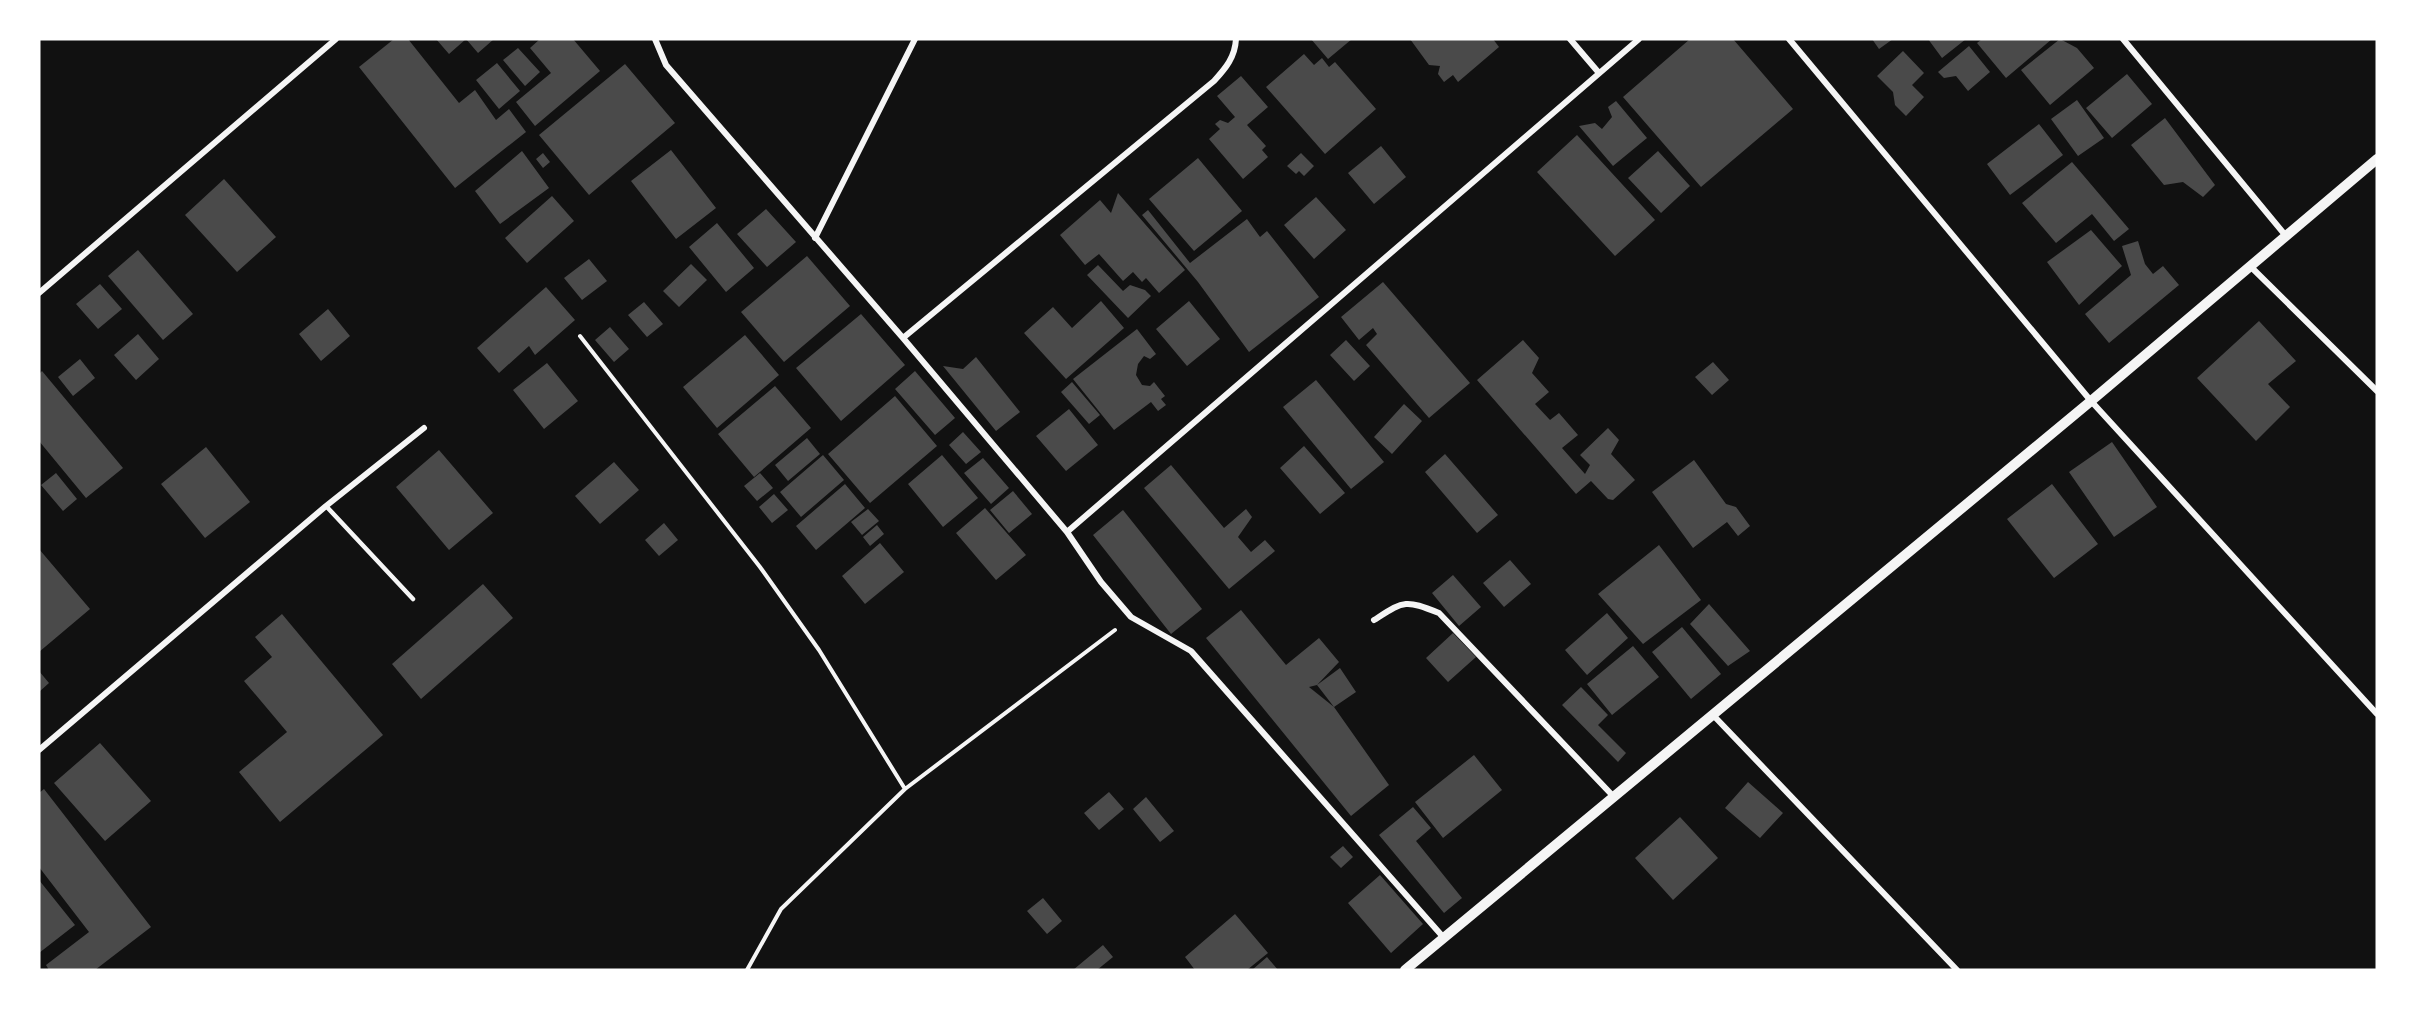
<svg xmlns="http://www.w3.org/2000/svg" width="2416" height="1009" font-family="'PT Sans',sans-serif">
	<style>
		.building { fill: #4a4a4a }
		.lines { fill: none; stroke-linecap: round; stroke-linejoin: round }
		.path { stroke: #f5f5f5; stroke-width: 4 }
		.service { stroke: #f5f5f5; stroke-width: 4.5 }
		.minor { stroke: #f5f5f5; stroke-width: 6 }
		.tertiary { stroke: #f5f5f5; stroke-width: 10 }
	</style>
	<rect width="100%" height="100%" fill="#111"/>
	<path class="building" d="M394,39H408L459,103L475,90L496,120L509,109L526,132L455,188L359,67Z
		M436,39H494L478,53L466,39L449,54Z
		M540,39H573L600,71L535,126L516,102L551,73L530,48Z
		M1311,39H1352L1328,59Z
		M1410,39H1493L1499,47L1458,82L1453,75L1444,82L1438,74L1440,66L1429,65Z
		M1690,39H1733L1793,109L1701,187L1623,97Z
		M1872,39H1893L1879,49Z
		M1928,39H1966L1942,58Z
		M1982,39H2052L2006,78L1977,43Z
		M2060,39L2077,48L2094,68L2050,105L2021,70Z
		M1969,46L1990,72L1968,91L1956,76L1944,78L1938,72Z
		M518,48L540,72L525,86L503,60Z
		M1903,51L1924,73L1912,85L1924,97L1906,116L1895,105L1893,92L1877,76Z
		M1304,54L1314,65L1322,58L1329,67L1335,62L1376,109L1325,154L1266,87Z
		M497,63L520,91L499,109L476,80Z
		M625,64L675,123L589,195L539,135Z
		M2127,74L2152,104L2112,138L2086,108Z
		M1241,76L1268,107L1247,125L1266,146L1262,150L1268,157L1243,179L1209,139L1220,129L1215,124L1220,120L1228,123L1235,117L1217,96Z
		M2077,100L2104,138L2078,156L2051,119Z
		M1616,101L1647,138L1613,166L1579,126L1595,123L1602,129L1612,117L1608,107Z
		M2165,118L2215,185L2203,197L2183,182L2164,185L2131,145Z
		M2039,124L2063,155L2010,195L1987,164Z
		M1577,135L1655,220L1615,256L1537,172Z
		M1381,146L1406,177L1374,204L1348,173Z
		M671,150L716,208L676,239L631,181Z
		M522,151L549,188L500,224L475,191Z
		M1658,151L1690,186L1661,213L1628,178Z
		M543,153L550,162L543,168L536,159Z
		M1301,153L1314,166L1304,176L1299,171L1296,174L1287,166Z
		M1198,158L1242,211L1194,251L1149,199Z
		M2072,162L2129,229L2114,241L2092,214L2056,243L2022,203Z
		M224,179L276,237L237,272L185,215Z
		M1118,193L1185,270L1159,293L1146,278L1142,282L1133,272L1123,281L1099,254L1085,265L1060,235L1100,200L1111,213Z
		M552,196L574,221L527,263L505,238Z
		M1316,197L1346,230L1314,259L1284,225Z
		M766,209L796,242L767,267L737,234Z
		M1148,210L1190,263L1247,219L1260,237L1267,231L1319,297L1249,352L1198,282L1142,215Z
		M717,223L754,268L726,292L689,247Z
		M2091,230L2122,266L2079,305L2047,262Z
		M2138,241L2145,264L2153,274L2163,266L2179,285L2109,343L2085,314L2131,275L2122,246Z
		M138,250L193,314L163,340L108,276Z
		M807,256L850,306L784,362L741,312Z
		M589,259L607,281L582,300L564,278Z
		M691,264L707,280L679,307L663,291Z
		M1098,265L1123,291L1130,285L1145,290L1151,296L1128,318L1087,275Z
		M1383,282L1470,383L1429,418L1366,345L1377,334L1373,328L1359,340L1341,317Z
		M100,284L122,309L98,329L76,304Z
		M546,287L575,320L535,355L529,346L499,373L477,348Z
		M1101,301L1124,328L1066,379L1024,333L1053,307L1072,328Z
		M1189,301L1220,339L1187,366L1156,329Z
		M644,302L663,324L647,337L628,315Z
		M328,309L350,336L321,361L299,334Z
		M861,314L905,365L841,421L796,368Z
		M2259,321L2296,361L2268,384L2290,407L2256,441L2197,378Z
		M610,327L629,349L614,362L595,340Z
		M1137,329L1156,354L1150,359L1144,356L1138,364L1136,375L1142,385L1150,386L1154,382L1165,396L1161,399L1166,405L1158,411L1151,402L1114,430L1073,379Z
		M138,334L159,359L136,380L114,355Z
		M745,335L779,375L717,428L683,387Z
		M1346,340L1370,366L1354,381L1330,355Z
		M1523,340L1539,358L1532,373L1549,392L1535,404L1550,420L1559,413L1578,435L1562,448L1585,474L1590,465L1580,455L1608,428L1619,440L1611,454L1635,480L1613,500L1608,499L1591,481L1576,494L1477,380Z
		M976,357L1020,412L996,431L943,366L963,369Z
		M80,359L95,378L73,396L58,377Z
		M1713,362L1729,380L1712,395L1695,377Z
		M547,363L578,401L544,429L513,390Z
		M42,371L123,468L86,498L39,441V374Z
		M915,371L955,418L935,435L895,389Z
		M1316,380L1384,462L1351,489L1283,407Z
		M1072,382L1100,415L1089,424L1061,392Z
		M775,386L811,428L754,477L718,434Z
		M895,396L937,446L870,503L828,454Z
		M1404,404L1422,421L1392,454L1374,437Z
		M1069,409L1098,445L1066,471L1036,436Z
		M963,432L981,452L966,464L949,445Z
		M807,438L820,454L788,481L775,465Z
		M2112,442L2157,507L2114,537L2069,472Z
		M1304,446L1345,493L1320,514L1280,468Z
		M206,447L250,502L205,538L161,484Z
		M439,450L493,513L449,550L396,487Z
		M1445,454L1498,515L1477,533L1425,472Z
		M823,455L844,480L801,517L780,492Z
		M942,455L978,498L943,527L908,484Z
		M983,458L1009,488L991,504L964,473Z
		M1694,460L1726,504L1736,507L1750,526L1738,536L1727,522L1693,548L1652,492Z
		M614,462L639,490L600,524L575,496Z
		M1171,465L1224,528L1246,509L1252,517L1238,537L1251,552L1265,540L1275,551L1229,589L1144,488Z
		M56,473L77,499L63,511L41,485Z
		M760,473L773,488L757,501L744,486Z
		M845,484L865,508L816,550L796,526Z
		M2052,484L2098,544L2054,578L2007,519Z
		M1013,491L1032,514L1009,533L990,510Z
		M774,494L788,510L772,523L759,507Z
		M985,508L1026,555L996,580L956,533Z
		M868,509L879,521L862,535L851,522Z
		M1123,510L1202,609L1171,634L1093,535Z
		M664,523L678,540L659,556L645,540Z
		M877,525L884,534L870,546L863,537Z
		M880,543L904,572L865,604L842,576Z
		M1659,545L1701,600L1643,644L1598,594Z
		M39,549L90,609L39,652Z
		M1510,560L1531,584L1504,607L1483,583Z
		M1453,575L1481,607L1459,626L1432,593Z
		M483,584L513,618L421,699L392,664Z
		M1709,604L1750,651L1728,666L1690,624Z
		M1241,610L1286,665L1319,638L1339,662L1317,685L1309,687L1334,707L1389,785L1351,816L1206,638Z
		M1607,613L1628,638L1587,675L1565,650Z
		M282,614L383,735L280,822L239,772L287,732L244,681L272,657L255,637Z
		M1682,627L1721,674L1691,699L1652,652Z
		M1453,633L1476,657L1448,682L1426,658Z
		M1633,646L1659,677L1612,715L1587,684Z
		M1340,668L1356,692L1334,707L1317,685Z
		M39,671L49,683L39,692Z
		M1581,687L1608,715L1598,725L1626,753L1618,762L1562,705Z
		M100,743L151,801L105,841L54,783Z
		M1474,755L1502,790L1443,838L1415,802Z
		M1748,782L1783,813L1760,838L1725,808Z
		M44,789L151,927L95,970H49L46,965L89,932L39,867V793Z
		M1109,792L1124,809L1099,830L1084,813Z
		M1146,797L1174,831L1160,842L1133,809Z
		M1413,807L1431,828L1416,841L1462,898L1444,913L1379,835Z
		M1680,817L1718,858L1673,900L1635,858Z
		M1343,846L1353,857L1341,868L1330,857Z
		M1380,875L1423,924L1391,953L1348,903Z
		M39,880L75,925L39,953Z
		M1043,898L1062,921L1047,934L1027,911Z
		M1235,914L1268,953L1247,970H1195L1185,957Z
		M1103,945L1113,957L1097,970H1073Z
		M1267,957L1278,970H1252Z"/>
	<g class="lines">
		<path class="path" d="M580,336L760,567L819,650L905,789
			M747,970L781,909L905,789L1115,630"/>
		<path class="service" d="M326,506L413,599"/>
		<path class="minor" d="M655,39L666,65L903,338L1067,532L1101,582L1131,617L1191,651L1444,938
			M1570,39L1599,73
			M1789,39L2091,401L2377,714
			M2123,39L2286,236
			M815,238L915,39
			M2250,266L2377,391
			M39,293L336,39
			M903,338L1214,81C1226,68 1235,57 1236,39
			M1067,532L1639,39
			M1374,620C1404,601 1404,599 1439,613L1614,797
			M1713,715L1957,970
			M39,750L326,506L424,428"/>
		<path class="tertiary" d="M1405,970L2091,401L2377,159"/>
	</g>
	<rect width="2416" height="1009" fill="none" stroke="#ffffff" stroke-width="81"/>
</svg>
